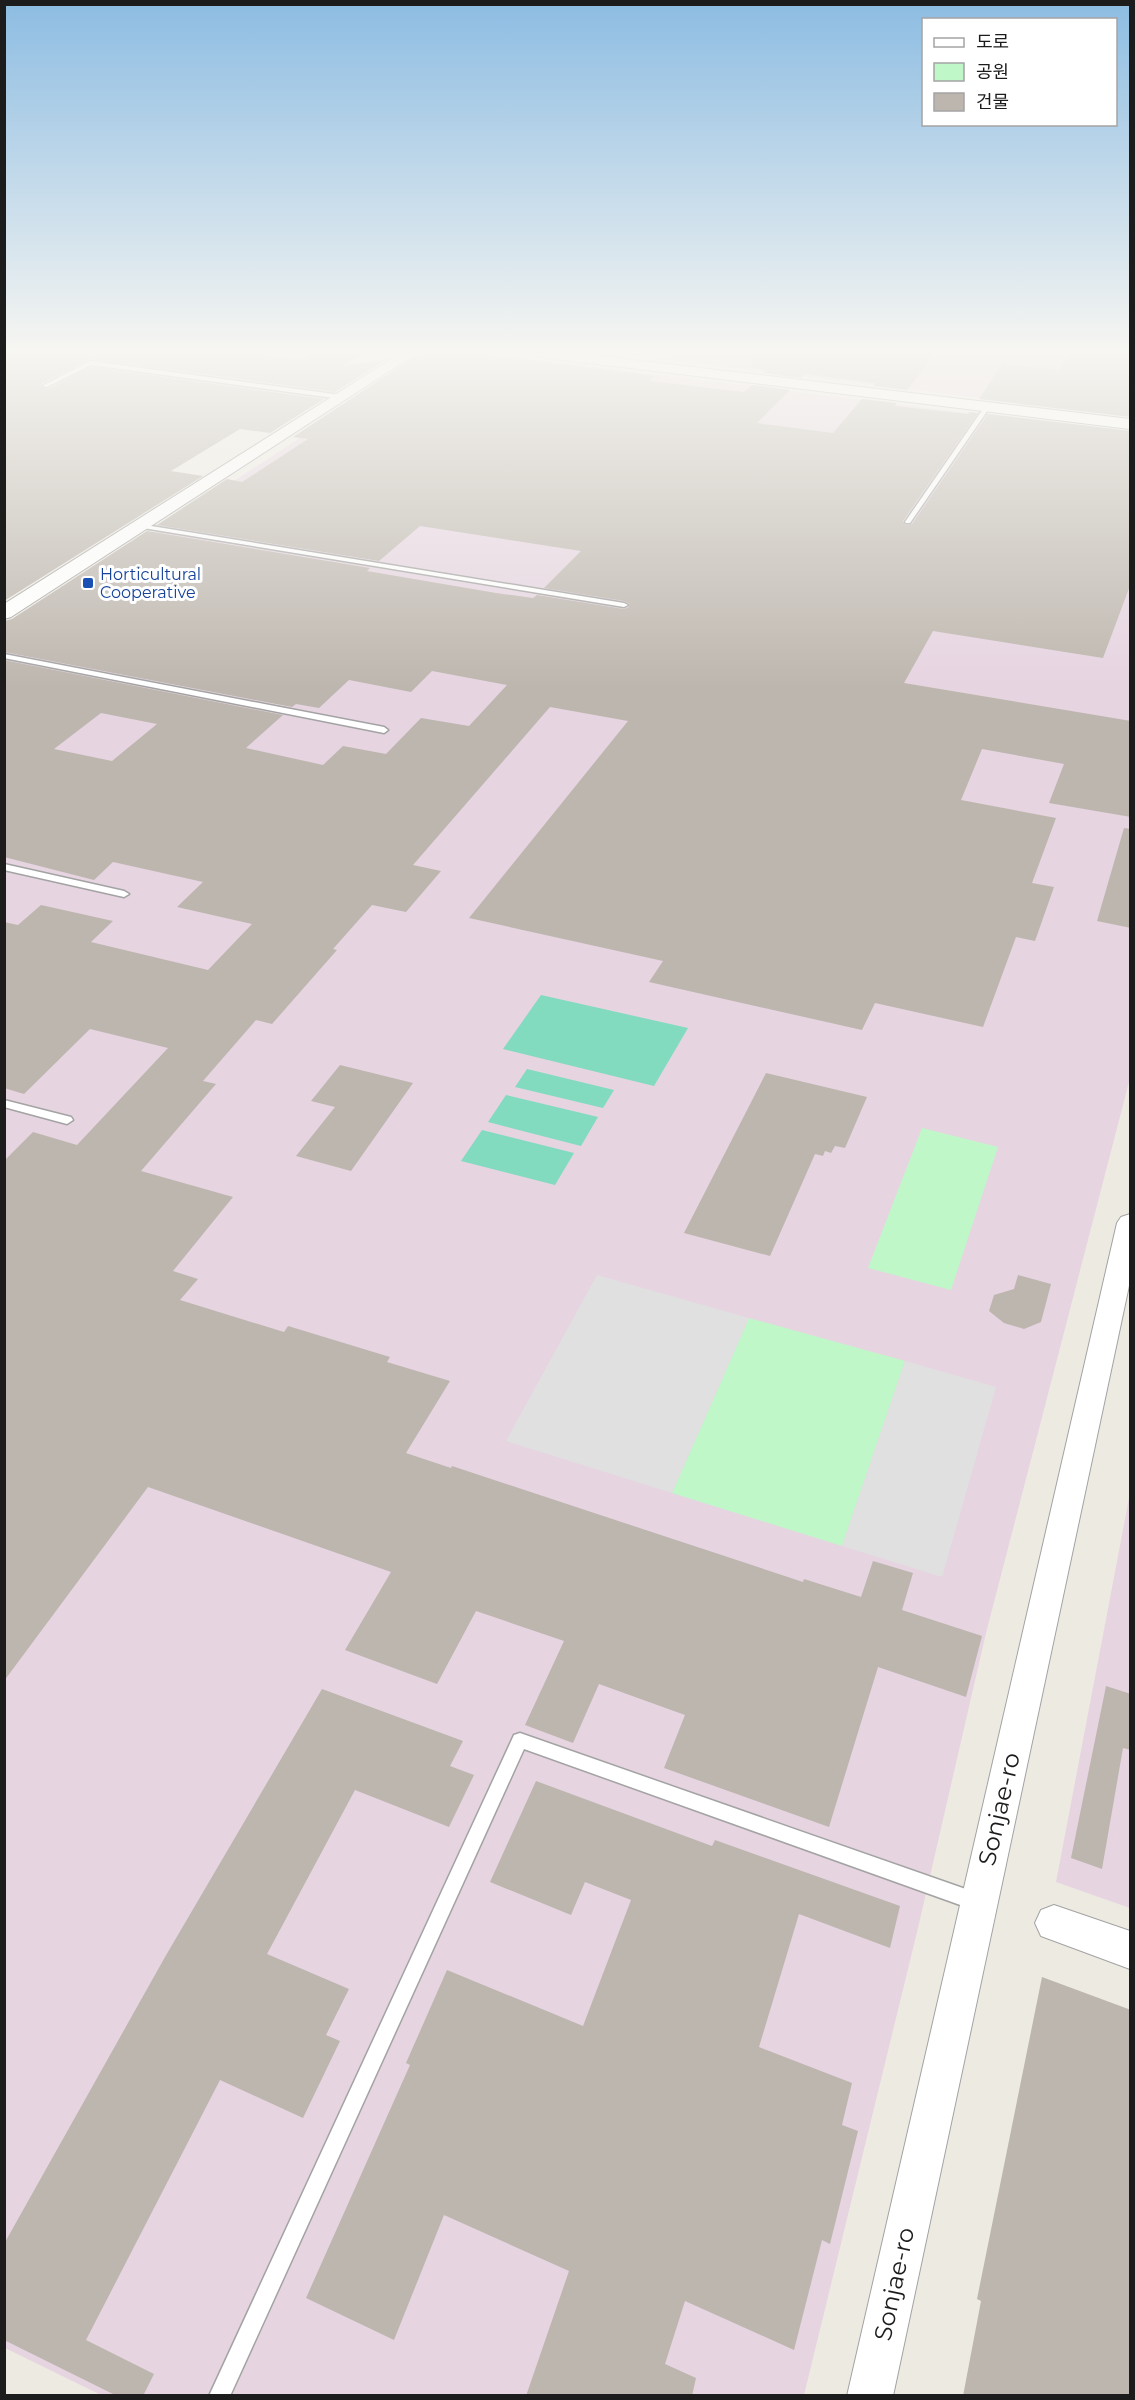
<svg xmlns="http://www.w3.org/2000/svg" width="1135" height="2400" font-family="Montserrat,'Noto Sans KR',sans-serif">
	<style>
		.industrial { fill: #e6d4e1 }
		.park { fill: #bff7c8 }
		.pitch { fill: #82dabf }
		.parking { fill: #e0e0e0 }
		.building { fill: #bdb6ae; fill-rule: evenodd }
		.lines { fill: none; stroke-linecap: round; stroke-linejoin: round }
		.service-casing { stroke: #a3a3a3; stroke-width: 3 }
		.minor-casing { stroke: #a3a3a3; stroke-width: 2 }
		.tertiary-casing { stroke: #a3a3a3; stroke-width: 2 }
		.service { fill: #fff; fill-rule: evenodd }
		.minor { fill: #fff; fill-rule: evenodd }
		.tertiary { fill: #fff; fill-rule: evenodd }
		.transit-dot { fill: #1a4fb4; stroke: #fff; stroke-width: 2 }
		.labels { text-anchor: middle; dominant-baseline: central; stroke-width: 6; stroke-linejoin: round; paint-order: stroke }
		.far-transit-label { font-size: 16px; fill: #164399; stroke: #fff; text-anchor: start }
		.near-street-label { font-size: 24px; fill: #1c1c1c; stroke: #fff }
	</style>
	<rect width="100%" height="100%" fill="#edeae2"/>
	<path class="industrial" d="M429,353H478L1130,433V1078L986,1633L918,1928L804,2395H101L5,2348L4,632Z
		M613,353H1130V416Z
		M1130,1493V1908L1056,1882Z"/>
	<path class="park" d="M922,1128L998,1147L951,1290L868,1268Z
		M749,1318L905,1361L842,1546L672,1493Z"/>
	<path class="pitch" d="M541,995L688,1028L654,1086L503,1049Z
		M527,1069L614,1090L603,1108L515,1087Z
		M506,1095L598,1117L581,1146L488,1122Z
		M482,1130L574,1153L555,1185L461,1161Z"/>
	<path class="parking" d="M597,1275L749,1318L672,1493L506,1441Z
		M905,1361L996,1387L942,1577L842,1546Z"/>
	<path class="building" d="M4,353H245L300,360L311,353H364L343,366L385,360L335,392L90,359L41,384L40,387L48,389L91,367L324,399L270,433L240,429L171,471L203,476L4,601Z
		M443,353H467L655,376L649,381L744,392L752,385L790,390L757,423L833,433L862,399L897,403L895,406L968,414L970,412L978,413L903,521L906,525L912,524L988,414L1131,431V583L1103,658L933,631L904,683L1131,721V817L1049,803L1064,764L982,749L961,800L1056,818L1032,883L1054,887L1035,941L1016,937L983,1027L875,1003L862,1030L649,982L663,961L469,918L628,721L550,707L413,865L441,871L406,912L372,905L333,949L337,950L272,1024L256,1020L203,1081L216,1084L141,1171L233,1197L173,1271L198,1279L180,1300L284,1332L288,1326L390,1357L387,1362L450,1381L406,1453L451,1468L452,1466L803,1582L804,1579L861,1597L873,1561L913,1573L902,1610L982,1636L966,1697L878,1667L829,1827L664,1768L685,1715L599,1684L573,1743L525,1725L564,1641L476,1611L437,1684L345,1650L391,1572L148,1487L4,1681V1161L33,1132L77,1145L168,1048L90,1029L24,1094L4,1088V922L18,925L41,905L113,921L91,942L208,970L252,924L177,907L203,882L113,862L94,880L4,857V660L283,715L246,748L323,765L343,746L386,754L421,718L469,726L507,685L432,671L411,692L349,680L319,708L296,704L292,707L4,652V621L12,619L147,531L370,568L367,571L496,593L533,598L537,595L624,609L629,607L630,604L624,601L544,588L581,551L420,526L379,561L157,525L227,479L242,482L308,439L293,437L416,356ZM101,713L157,724L112,761L54,749Z
		M753,353H936L907,390L873,386L876,383L804,374L801,378L763,373L767,370L752,368Z
		M1070,353H1131V417L979,399L1002,364L1059,370Z
		M1124,828L1131,829V928L1097,921Z
		M340,1065L413,1083L351,1171L296,1156L335,1107L311,1101Z
		M766,1073L867,1097L845,1148L835,1146L831,1153L825,1151L823,1156L815,1154L770,1256L684,1233Z
		M1018,1275L1051,1284L1041,1322L1024,1329L1004,1323L989,1311L994,1295L1014,1289Z
		M1106,1686L1131,1694V1750L1123,1748L1102,1869L1071,1858Z
		M322,1689L463,1741L450,1766L474,1775L449,1827L355,1790L267,1954L349,1989L326,2035L340,2041L303,2118L220,2080L86,2340L154,2374L143,2396H117L4,2340V2244L165,1957Z
		M536,1781L712,1846L715,1840L900,1906L890,1948L799,1914L759,2047L852,2083L842,2125L858,2131L830,2244L822,2240L794,2350L685,2301L665,2364L696,2378L692,2396H526L569,2271L444,2215L394,2340L306,2298L410,2065L406,2063L447,1970L583,2026L631,1900L585,1882L571,1915L490,1882Z
		M1042,1977L1131,2010V2396H963L981,2301L977,2299Z"/>
	<g class="lines">
		<g class="service-casing">
			<path id="service" d="M90,361L341,395L344,397L341,399L91,365L47,387L42,386Z
				M985,406L990,407L910,523H906L905,522Z
				M139,524L624,603L628,605L624,607L137,527V525Z
				M4,654L384,727L388,730L384,733L4,658Z
				M4,864L124,891L129,894L124,897L4,870Z
				M4,1100L71,1117L73,1120L67,1124L4,1107Z
				M520,1733L977,1893L983,1896L986,1902L983,1908L977,1911L524,1749L230,2396H209L514,1735Z"/>
		</g>
		<g class="minor-casing">
			<path id="minor" d="M1130,1214V1281L893,2396H847L1117,1223L1121,1217Z
				M1054,1905L1130,1931V1969L1041,1936L1035,1923L1041,1910Z"/>
		</g>
		<g class="tertiary-casing">
			<path id="tertiary" d="M401,353H417L11,617L4,619V604Z
				M533,353H574L1130,419V429L540,357Z"/>
		</g>
		<use href="#service" class="service"/>
		<use href="#minor" class="minor"/>
		<use href="#tertiary" class="tertiary"/>
	</g>
	<linearGradient id="sky" x2="0" y2="1"><stop stop-color="#8cbce2"/><stop offset="0.51" stop-color="#f7f6f2"/><stop offset="1" stop-color="#f7f6f2" stop-opacity="0"/></linearGradient>
	<rect width="1135" height="689" fill="url(#sky)"/>
	<rect class="transit-dot" x="82" y="577" width="12" height="12" rx="3"/>
	<g class="labels">
		<g class="far-transit-label">
			<text x="100" y="574">Horticultural<tspan x="100" dy="18">Cooperative</tspan></text>
		</g>
		<g class="near-street-label">
			<text transform="translate(999 1809) rotate(-77)">Sonjae-ro</text>
			<text transform="translate(894 2284) rotate(-78)">Sonjae-ro</text>
		</g>
	</g>
	<rect width="1135" height="2400" fill="none" stroke="#1c1c1c" stroke-width="12"/>
	<rect x="922" y="18" width="195" height="108" fill="#ffffff" stroke="#a4a4a4" stroke-width="1.5"/>
	<rect x="934" y="38" width="30" height="9" fill="#ffffff" stroke="#a4a4a4" stroke-width="1.5"/>
	<text x="976" y="48" font-size="18" fill="#1c1c1c">도로</text>
	<rect x="934" y="63" width="30" height="18" fill="#bff7c8" stroke="#a4a4a4" stroke-width="1.5"/>
	<text x="976" y="78" font-size="18" fill="#1c1c1c">공원</text>
	<rect x="934" y="93" width="30" height="18" fill="#bdb6ae" stroke="#a4a4a4" stroke-width="1.5"/>
	<text x="976" y="108" font-size="18" fill="#1c1c1c">건물</text>
</svg>
